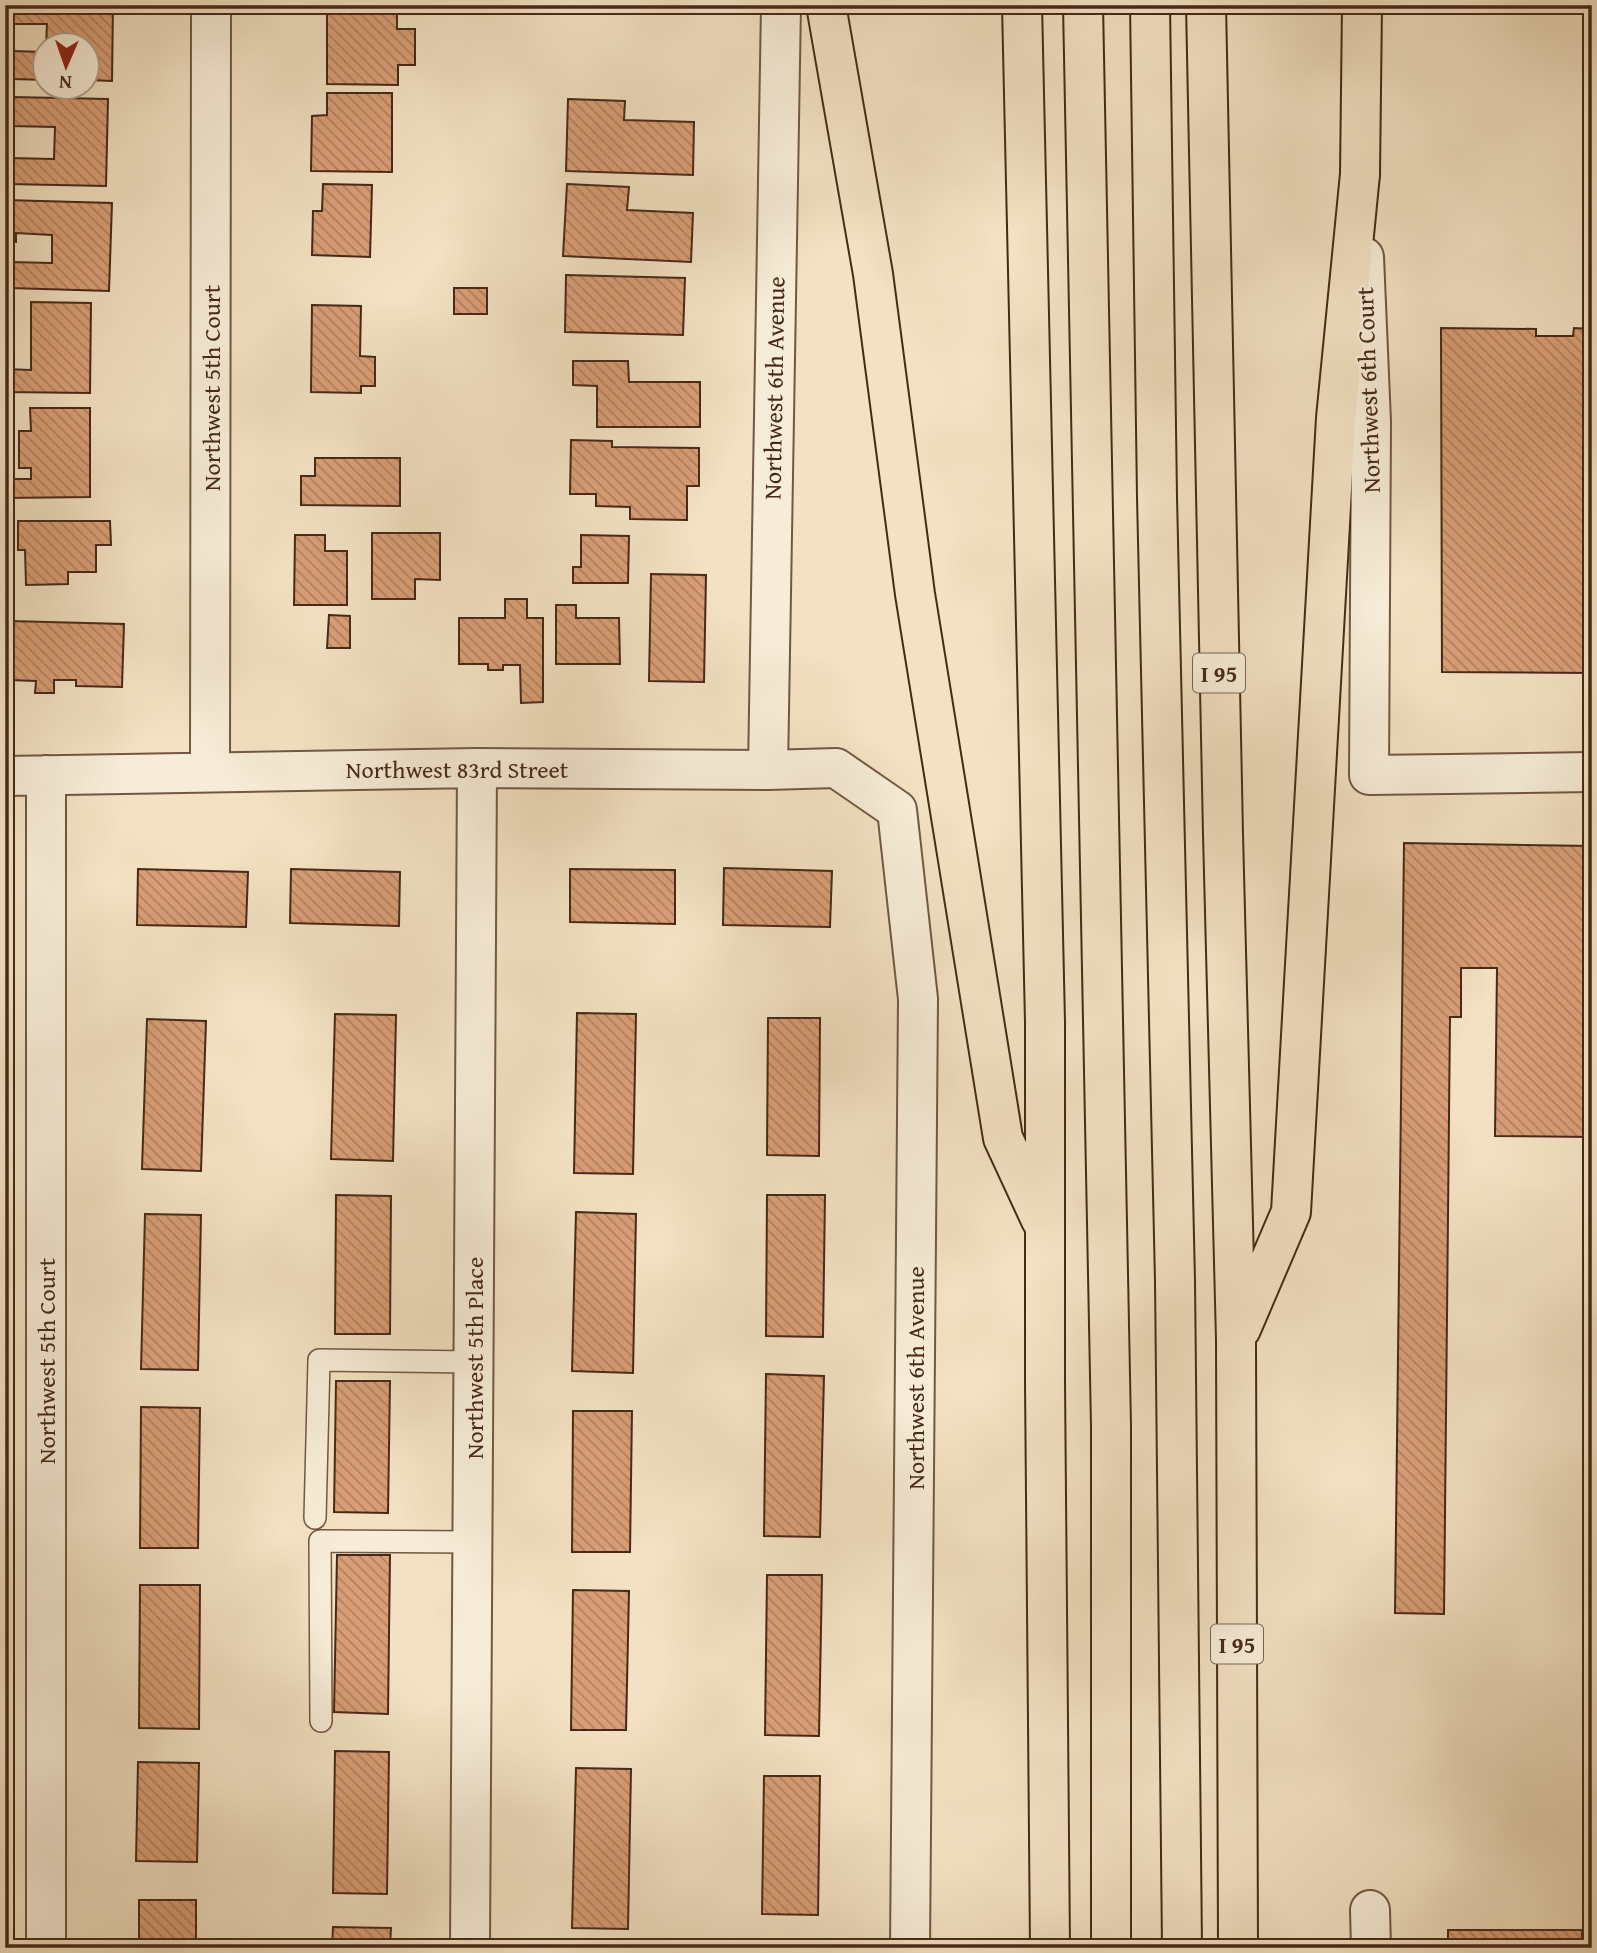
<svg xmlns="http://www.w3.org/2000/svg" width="1597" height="1953" font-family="'Gentium Book Plus',serif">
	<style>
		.building { fill: url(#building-back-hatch); stroke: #472918; stroke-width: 2 }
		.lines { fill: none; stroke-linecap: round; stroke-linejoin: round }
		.lane-casing { stroke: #725742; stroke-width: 24 }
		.street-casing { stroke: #725742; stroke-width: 42 }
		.primary-casing { stroke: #472918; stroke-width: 42 }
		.highway-casing { stroke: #472918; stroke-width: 42 }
		.lane { stroke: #f7ecd7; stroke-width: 21 }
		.street { stroke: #f7ecd7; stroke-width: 38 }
		.primary { stroke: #f2e1c2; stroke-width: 38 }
		.highway { stroke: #f2e1c2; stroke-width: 38 }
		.labels { text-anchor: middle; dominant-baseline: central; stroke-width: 5; stroke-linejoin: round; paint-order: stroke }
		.shield { fill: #f7ecd7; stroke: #7c6451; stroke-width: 2 }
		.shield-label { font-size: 23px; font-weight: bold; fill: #472918 }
		.street-label { font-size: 24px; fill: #472918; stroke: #f7ecd7 }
	</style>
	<defs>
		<pattern id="building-back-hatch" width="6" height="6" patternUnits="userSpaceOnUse" patternTransform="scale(1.75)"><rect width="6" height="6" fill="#d99e76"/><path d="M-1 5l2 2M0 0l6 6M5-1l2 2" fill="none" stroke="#b28160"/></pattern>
	</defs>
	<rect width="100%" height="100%" fill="#f2e1c2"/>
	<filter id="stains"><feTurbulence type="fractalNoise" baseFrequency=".00286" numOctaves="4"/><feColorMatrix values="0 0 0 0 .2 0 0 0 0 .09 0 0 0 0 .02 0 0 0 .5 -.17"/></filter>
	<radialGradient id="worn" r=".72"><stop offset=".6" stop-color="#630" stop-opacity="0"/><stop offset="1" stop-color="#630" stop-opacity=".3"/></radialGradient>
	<path class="building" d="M11,5H113L112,81L88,80V46H46L47,24H11Z
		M327,5L397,6V29H415V65H398V85L327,84Z
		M507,5H547V12L507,11Z
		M12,51L46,52V80L13,79Z
		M327,93H392V172L311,171L312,116L327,115Z
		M13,97L108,99L106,186L8,184L9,158L54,159L55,127L12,126Z
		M568,99L625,101L624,120L694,122L693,175L566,171Z
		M323,184L372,185L370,257L312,255L313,211H322Z
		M567,184L629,187L627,210L693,213L691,262L563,256Z
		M5,200L112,203L109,291L10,288L11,262L52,263V235L16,233V242L5,241Z
		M566,275L685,278L683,335L565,332Z
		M454,288H487V314H454Z
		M31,302L91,303L90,393L5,392V369L31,370Z
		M312,305L361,306L360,356L375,357V386H361V393L311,392Z
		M1441,328L1536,329V336H1573L1574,328L1592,329V673L1442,672Z
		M573,361H628L629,382H700V427H597V386L573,385Z
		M30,408H90V497L6,498V479H31V468H19V431H31Z
		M571,440L612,441V447L699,448V486H687V520L630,519V507L596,506V494H570Z
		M315,458H400V506L301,505V476H315Z
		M18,521H110L111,545H96V572H68V584L26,585L25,550H18Z
		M372,533H440V580L415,579V599H372Z
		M295,535H325V551H347V605H294Z
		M581,535L629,536L628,583H573V567H581Z
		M651,574L706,575L704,682L649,681Z
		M505,599H527V618H543V702L521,703L520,665H503V670H488V664H459V618H505Z
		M556,605H576V618H619L620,664H556Z
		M329,615L350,616V648H327Z
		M10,621L124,624L122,687L76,686V680H54V693H35L36,681L9,680Z
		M1404,843L1592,846V1137L1495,1136L1497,968H1461V1017H1450L1444,1614L1395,1613Z
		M724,868L832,871L830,927L723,925Z
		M138,869L248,872L246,927L137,925Z
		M291,869L400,872L399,926L290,923Z
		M570,869L675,870V924L570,922Z
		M577,1013L636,1014L633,1174L574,1173Z
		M335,1014L396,1015L393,1161L331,1159Z
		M768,1018H820L819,1156L767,1155Z
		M147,1019L206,1021L201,1171L142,1169Z
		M336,1195L391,1196L390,1334H335Z
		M767,1195H825L823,1337L766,1336Z
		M576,1212L636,1214L633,1373L572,1371Z
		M145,1214L201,1215L198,1370L141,1369Z
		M766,1374L824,1376L820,1537L764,1536Z
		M336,1381H390L388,1513L334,1512Z
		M141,1407L200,1408L198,1548H140Z
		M573,1411H632L630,1552H572Z
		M337,1555H390L388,1714L334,1712Z
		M767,1575H822L819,1736L765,1735Z
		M140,1585H200L199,1729L139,1728Z
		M573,1590L629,1591L626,1730H571Z
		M335,1751L389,1752L387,1894L333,1893Z
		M138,1762L199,1763L197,1862L136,1861Z
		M576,1768L631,1769L628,1929L572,1928Z
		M764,1776H820L818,1915L762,1914Z
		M139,1900H196V1948H139Z
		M333,1927L391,1928L390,1948H332Z
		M1448,1930H1582V1948H1448Z"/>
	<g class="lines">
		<g class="lane-casing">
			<path id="lane" d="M315,1518L319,1360L473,1362
				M321,1721L320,1541L472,1542"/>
		</g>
		<g class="street-casing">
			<path id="street" d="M1364,257L1371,422L1369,775L1592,772
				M768,770L781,5
				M210,771L211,5
				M5,776L477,768L768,770L836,768L897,810L918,999L910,1948
				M1370,1910L1371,1948
				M46,1948V775
				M470,1948L477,768"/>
		</g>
		<g class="primary-casing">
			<path id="primary" d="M1360,174L1362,5"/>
		</g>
		<g class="highway-casing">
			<path id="highway" d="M826,5L873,274L915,594L1003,1138L1041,1220
				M1022,5L1045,1022V1382L1050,1948
				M1083,5L1111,1426V1948
				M1150,5L1157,497L1175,1281L1182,1948
				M1206,5L1223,834L1236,1340L1238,1948
				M1241,1329L1291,1212L1336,418L1360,174"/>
		</g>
		<use href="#lane" class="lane"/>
		<use href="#street" class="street"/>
		<use href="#primary" class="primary"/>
		<use href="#highway" class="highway"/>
	</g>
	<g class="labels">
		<g class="shield">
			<rect x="1193" y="653.5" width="52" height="39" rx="5"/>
			<rect x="1211" y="1624.5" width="52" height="39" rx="5"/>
		</g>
		<g class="shield-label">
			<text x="1219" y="673">I 95</text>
			<text x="1237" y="1644">I 95</text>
		</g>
		<g class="street-label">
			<text transform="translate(211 388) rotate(-90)">Northwest 5th Court</text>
			<text transform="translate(774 388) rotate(-89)">Northwest 6th Avenue</text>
			<text transform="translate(1368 390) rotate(-92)">Northwest 6th Court</text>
			<text x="457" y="769">Northwest 83rd Street</text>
			<text transform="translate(474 1358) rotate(-90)">Northwest 5th Place</text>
			<text transform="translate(46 1361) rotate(-90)">Northwest 5th Court</text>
			<text transform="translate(915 1378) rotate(-90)">Northwest 6th Avenue</text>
		</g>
	</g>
	<rect width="1597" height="1953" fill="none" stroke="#f2e1c2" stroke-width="28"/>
	<rect x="7" y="7" width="1583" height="1939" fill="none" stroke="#472918" stroke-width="3.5"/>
	<rect x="14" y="14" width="1569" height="1925" fill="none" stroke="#472918" stroke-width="2"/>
	<g transform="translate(66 66) rotate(182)"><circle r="33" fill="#f7ecd7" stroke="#b19e8b" stroke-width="2"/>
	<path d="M0-5L12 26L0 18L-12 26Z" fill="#8f2418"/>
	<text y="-10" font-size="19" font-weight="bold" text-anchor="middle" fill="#472918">N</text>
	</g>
	<rect width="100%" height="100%" filter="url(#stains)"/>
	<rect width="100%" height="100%" fill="url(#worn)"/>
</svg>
